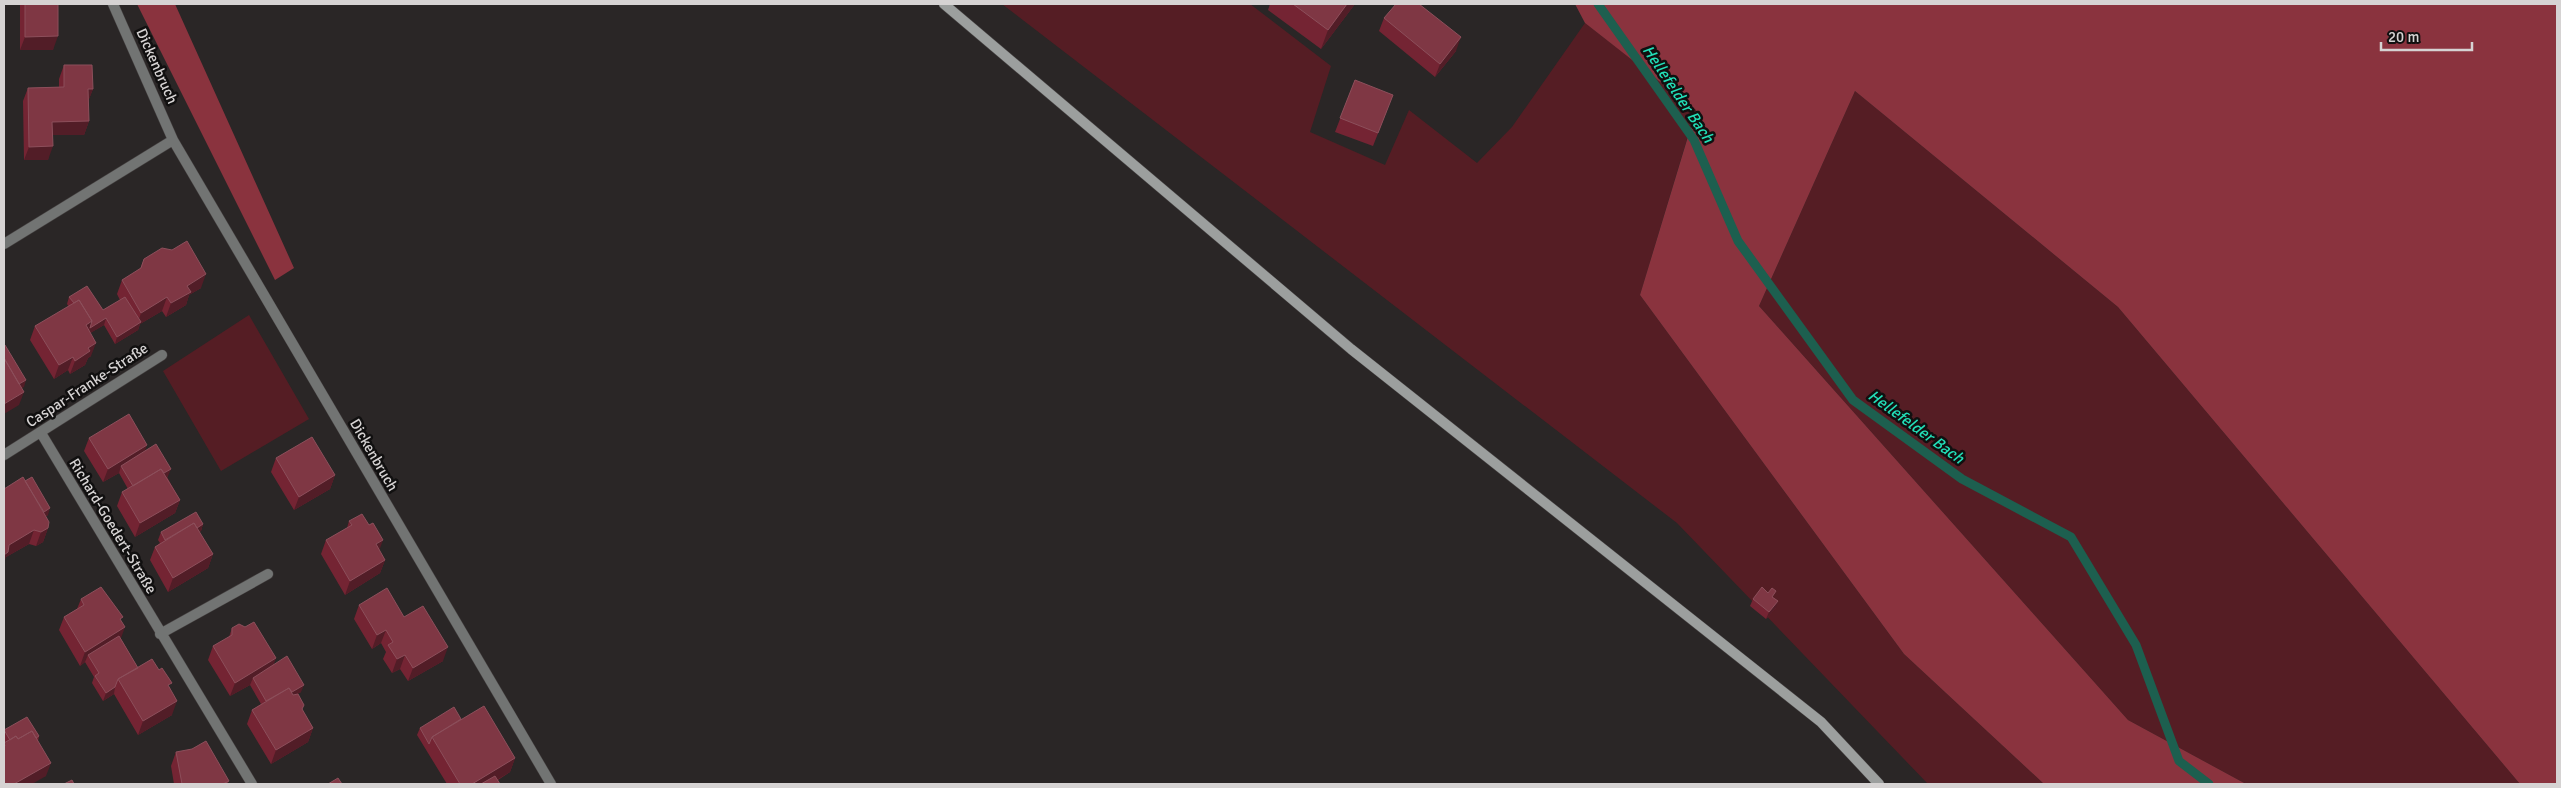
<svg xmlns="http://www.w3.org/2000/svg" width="2561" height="788" font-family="Signika,sans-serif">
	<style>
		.green { fill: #551d24 }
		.forest { fill: #8a333e }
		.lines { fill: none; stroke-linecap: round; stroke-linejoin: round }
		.stream { stroke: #1d5f4f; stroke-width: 9 }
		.minor-casing { stroke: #464242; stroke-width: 11 }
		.secondary-casing { stroke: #464242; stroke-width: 11 }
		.minor { stroke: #727473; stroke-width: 10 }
		.secondary { stroke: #9c9f9e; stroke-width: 10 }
		.wall { fill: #742433 }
		.shaded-wall { fill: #521d27 }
		.building { fill: #7f3744; stroke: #8c4f5b }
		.labels { text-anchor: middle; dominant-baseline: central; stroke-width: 5; stroke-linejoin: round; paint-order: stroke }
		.street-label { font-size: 15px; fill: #d6d3d3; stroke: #111010 }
		.water-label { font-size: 16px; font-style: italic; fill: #22deb7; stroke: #111010 }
	</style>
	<rect width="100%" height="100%" fill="#2a2626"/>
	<path class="green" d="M1002,4H1250L1331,66L1310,132L1385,165L1409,110L1477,163L1512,127L1585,23L1696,109L1640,295L1904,654L2044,784H1928L1677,523Z
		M1855,91L2118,307L2520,784H2246L2128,720L1759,306Z
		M249,315L309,419L221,471L163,371Z"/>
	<path class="forest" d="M137,4H175L294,268L275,280Z
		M1575,4H2557V784H2520L2118,307L1855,91L1759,306L2128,720L2246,784H2044L1904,654L1640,295L1696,110L1585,23Z"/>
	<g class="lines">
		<path class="stream" d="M1598,4L1694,140L1738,241L1853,400L1962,479L2071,537L2136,645L2179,761L2209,784"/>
		<g class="minor-casing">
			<path id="minor" d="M113,4L173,140L551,784
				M4,244L173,140
				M41,433L252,784
				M4,455L162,355
				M160,634L268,574"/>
		</g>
		<g class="secondary-casing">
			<path id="secondary" d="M944,4L1351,349L1821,722L1879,784"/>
		</g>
		<use href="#minor" class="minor"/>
		<use href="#secondary" class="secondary"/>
	</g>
	<path class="wall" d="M20,4H58L53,50H20Z
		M1270,4H1355L1321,49L1268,10Z
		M1384,18L1456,51L1435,77L1379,31Z
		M64,65L93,89L88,101L89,121L84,135H52L48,160H24L23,101L28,88L59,87V79Z
		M1355,80L1388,108L1373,146L1335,132Z
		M144,259L201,288L189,295L186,305L166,317L162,311L140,324L138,330L115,344L104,325L90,333L91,356L88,358L85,365L70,374L68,370L54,379L30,340L35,326L69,307L67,304L69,297L103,310L120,300L117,294L122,280L140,269Z
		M89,438L145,450L168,476L167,477L180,500L175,513L135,537L117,506L122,492L128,489L119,473L103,482L84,451Z
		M276,458L335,475L330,489L294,510L271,472Z
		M4,489L48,515L46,516L48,528L43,542L36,546L29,544L6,557Z
		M349,521L385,560L380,573L345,595L321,554L326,540L347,528Z
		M203,524L201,531L199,532L213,554L208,568L168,592L150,560L155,547L160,543L158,540L161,532Z
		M1768,593L1774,598L1776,608L1766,619L1750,606L1753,599Z
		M81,599L121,621V639L138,668L170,689L172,715L138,735L114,694L103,701L92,683L94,677L85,662L80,666L59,630L64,617L77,609Z
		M359,605L404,617L443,661L408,681L400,669L392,673L383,659L386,652L381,643L372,649L354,619Z
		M232,628L274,664L301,692L297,694L302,710L313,728L308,742L271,764L247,724L252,710L261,704L250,685L230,696L208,660L213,646L229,637Z
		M461,719L515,758L510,772L498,780L500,784H447L417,735L420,728Z
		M4,730L39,736L38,741L46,776L4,784Z
		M176,752L229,781L227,784H174L171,766Z"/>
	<path class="shaded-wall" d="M1347,4H1355L1321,49L1328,30Z
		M58,36L53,50H20L25,37Z
		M1461,37L1456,51L1435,77L1440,64Z
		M88,89H93L88,102Z
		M89,121L84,135H47L52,122Z
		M53,146L48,160H24L29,147Z
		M206,274L201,288L189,295L186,305L166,317L171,303L187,286Z
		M167,297L162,311L140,324L138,330L115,344L117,337L137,325L141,313Z
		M106,318L104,325L87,335L90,328Z
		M92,321L87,335L86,325Z
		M96,343L91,356L88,358L85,365L70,374L75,361L88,348Z
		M73,357L68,370L54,379L59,365Z
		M26,380L24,387L12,394L15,387Z
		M24,392L19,405L4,414V404Z
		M147,445L142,459L121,466L119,473L103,482L108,469Z
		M171,469L168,476L132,497L135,490Z
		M335,475L330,489L294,510L299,497Z
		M180,500L175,513L135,537L140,523Z
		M50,508L48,515L36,522L39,515Z
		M203,524L201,531L165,551L168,544Z
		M48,528L43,542L36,546L41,532Z
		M34,530L29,544L6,557L4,564V555L9,545Z
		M383,540L378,554L376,544Z
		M213,554L208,568L168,592L173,578Z
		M385,560L380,573L345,595L350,581Z
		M1778,601L1776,608L1766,619L1769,612Z
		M125,627L120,641L88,655L85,662L80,666L85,652Z
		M386,630L381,643L372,649L377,635Z
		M448,647L443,661L408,681L413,668Z
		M405,655L400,669L392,673L397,659Z
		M276,658L271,672L253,678L250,685L230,696L235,683Z
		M304,685L301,692L266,712L269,705Z
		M115,687L114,694L103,701L106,693Z
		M177,701L172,715L138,735L143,721Z
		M313,728L308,742L271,764L276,750Z
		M515,758L510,772L490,784H472Z
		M51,763L46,776L32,784H14Z"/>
	<path class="building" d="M25,4H58V36L25,37Z
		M1293,4H1347L1328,30Z
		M1396,4H1419L1461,37L1440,64L1384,18Z
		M64,65H92L93,89H88L89,121L52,122L53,146L29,147L28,88L64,87Z
		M1355,80L1393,95L1378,133L1340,118Z
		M187,241L206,274L187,286L191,292L171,303L167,297L141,313L122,280L141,268L144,259L162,248L172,250Z
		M87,286L103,310L125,297L141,322L117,337L106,318L90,328L92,321L79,300L74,303L69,297Z
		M79,300L92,321L86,325L96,343L88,348L90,351L75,361L73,357L59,365L35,326Z
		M5,345L26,380L19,384L4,358V346Z
		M4,358L24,392L4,404Z
		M129,414L147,445L108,469L89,438Z
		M312,437L335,475L299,497L276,458Z
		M156,444L171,469L164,473L161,469L133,486L121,466Z
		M161,469L180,500L140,523L122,492Z
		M23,477L49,522L48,528L41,532L34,530L9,545L8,552L4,555V489Z
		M32,477L50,508L44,512L25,481Z
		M196,512L203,524L197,528L194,523L165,540L161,532Z
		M362,514L369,525L373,523L383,540L376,544L385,560L350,581L326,540L352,525L349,521Z
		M194,523L213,554L173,578L155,547Z
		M101,587L123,617L120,619L125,627L85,652L64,617L84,605L81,599Z
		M1762,587L1768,593L1772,588L1776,591L1772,597L1778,601L1769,612L1753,599Z
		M387,588L404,617L423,606L448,647L413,668L405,655L397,659L388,645L393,642L386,630L377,635L359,605Z
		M254,622L276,658L235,683L213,646L232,635V628L239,624L245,627Z
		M119,636L138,668L118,679L115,687L106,693L95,676L99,673L88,655Z
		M287,656L304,685L292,692L289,688L266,701L253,678Z
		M152,659L159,670L162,668L172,683L168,685L177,701L143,721L118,679Z
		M289,688L293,695L298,694L304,705L302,709L313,728L276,750L252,710Z
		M484,706L515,758L472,784H460L432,737Z
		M454,707L461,719L432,737L429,744L420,728Z
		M27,717L39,736L36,738L32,731L18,739L16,736L10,740L4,730Z
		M32,731L51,763L14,784H4V747L5,746L4,743L16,736L18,739Z
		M206,741L229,781L223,784H182L176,752L192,749Z
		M495,776L500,784H481Z
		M338,778L342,784H328Z
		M72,780L74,784H64Z"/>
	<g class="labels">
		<g class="street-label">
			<text transform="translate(157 66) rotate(66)">Dickenbruch</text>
			<text transform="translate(87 385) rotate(-33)">Caspar-Franke-Straße</text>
			<text transform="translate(374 455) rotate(60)">Dickenbruch</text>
			<text transform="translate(113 526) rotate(59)">Richard-Goedert-Straße</text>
		</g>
		<g class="water-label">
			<text transform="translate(1678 94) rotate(56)">Hellefelder Bach</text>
			<text transform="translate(1916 427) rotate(36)">Hellefelder Bach</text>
		</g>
	</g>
	<rect width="2561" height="788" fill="none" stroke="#d6d3d3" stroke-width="10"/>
	<path d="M2381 42v8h91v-8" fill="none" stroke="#d6d3d3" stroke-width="2.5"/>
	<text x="2388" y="42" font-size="15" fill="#d6d3d3" stroke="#111010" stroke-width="4" paint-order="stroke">20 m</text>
</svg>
